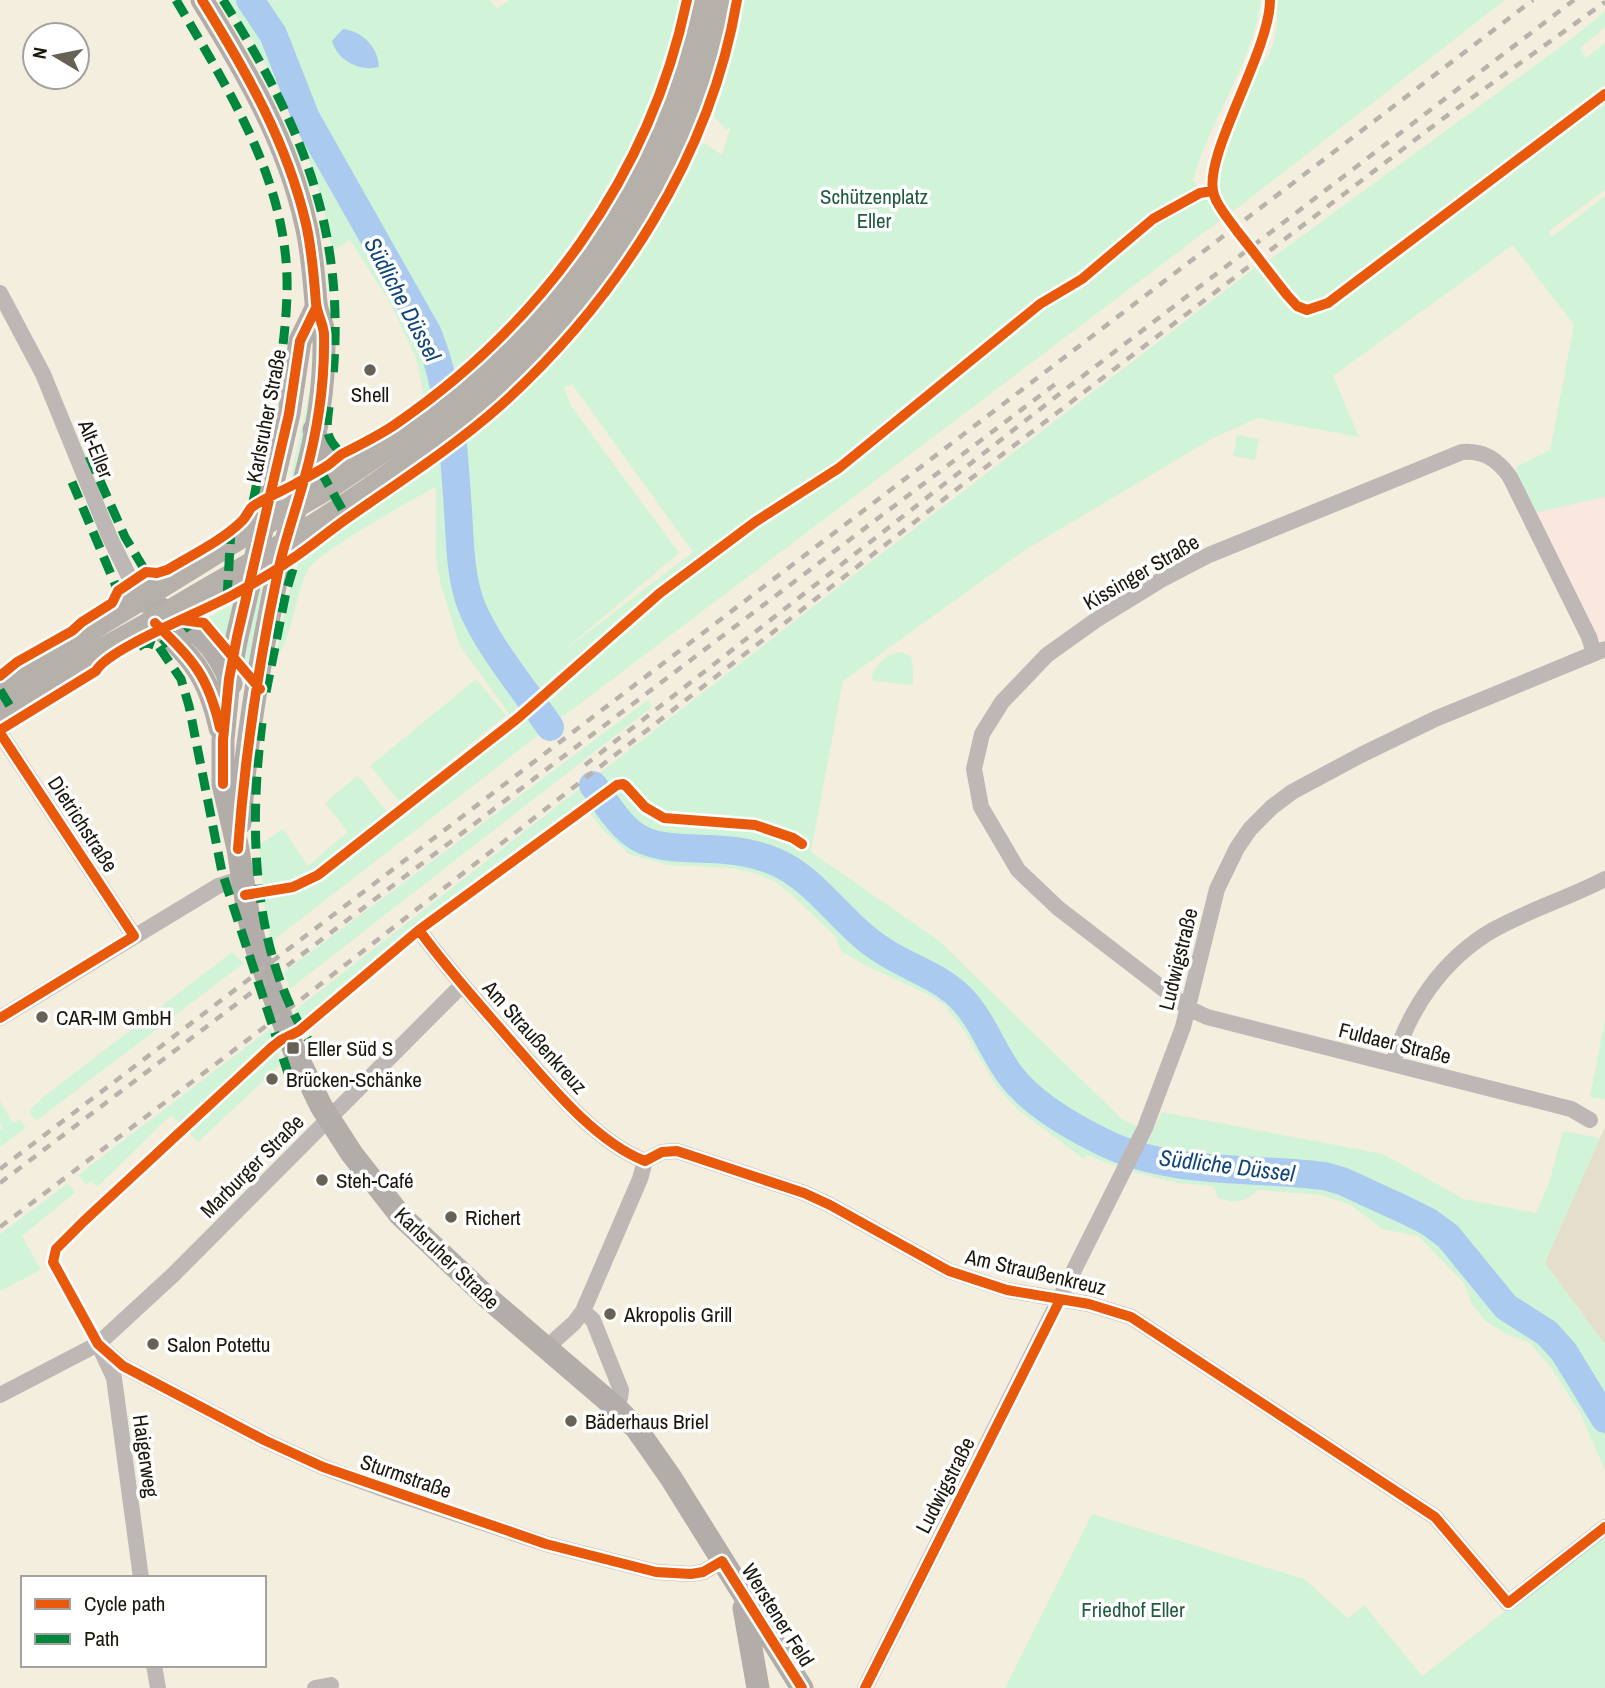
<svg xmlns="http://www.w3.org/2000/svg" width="1605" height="1688" font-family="'Archivo Narrow',sans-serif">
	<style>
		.industrial { fill: #f9e7e0 }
		.education { fill: #e6decc }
		.green { fill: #d1f4d9; fill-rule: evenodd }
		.water { fill: #aacbef }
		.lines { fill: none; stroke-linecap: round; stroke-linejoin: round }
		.river { stroke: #aacbef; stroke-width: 28 }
		.street { stroke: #bdb8b5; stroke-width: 16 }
		.secondary { stroke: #b3ada9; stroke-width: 23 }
		.primary { stroke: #b6b0aa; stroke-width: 24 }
		.rail { stroke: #b8b2ab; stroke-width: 4.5; stroke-dasharray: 9 9; stroke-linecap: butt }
		.quiet { stroke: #00873e; stroke-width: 9; stroke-dasharray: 18 9; stroke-linecap: butt }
		.cycleway-casing { stroke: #fff; stroke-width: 15 }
		.cycleway { stroke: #e8590c; stroke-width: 10 }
		.poi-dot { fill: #676256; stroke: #fff; stroke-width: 2.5 }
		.labels { text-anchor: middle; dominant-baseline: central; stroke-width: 7; stroke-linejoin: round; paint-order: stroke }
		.park-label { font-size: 21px; fill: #205c41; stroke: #fff }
		.poi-label { font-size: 21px; fill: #1b170d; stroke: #fff; text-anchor: start }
		.street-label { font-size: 21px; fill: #1b170d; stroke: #fff }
		.water-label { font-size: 23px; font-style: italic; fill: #114579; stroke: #fff }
	</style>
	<rect width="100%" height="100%" fill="#f4eedf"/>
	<path class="industrial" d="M1605,497V640L1592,636L1535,513Z"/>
	<path class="education" d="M1605,1127V1344L1544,1263Z"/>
	<path class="green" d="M226,0H272L275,2L276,0H490L497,9L509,0H684L667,59L639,133L615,180L524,309L424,395L416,358L391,304L350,240L332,251C318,159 277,77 226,0Z
		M743,0H1261C1254,59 1210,120 1193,180L1222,219L557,721L271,942L262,895L294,889L319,877L404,808L558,694L549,687L512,718L459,644L441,585L436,559V487C416,497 316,554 308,569C294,598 293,636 275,660L289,592L301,557L389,494L430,470L471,438L523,390L582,328L615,288L657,226L694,153L701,144H706L722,155L731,126L726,130L712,114L727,68ZM572,384L693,552L556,657L679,553L571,406L564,388Z
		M1276,0H1505L1231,213L1218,194L1219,165L1256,70C1276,54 1279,24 1276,0Z
		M1605,11V27L1580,48L1586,58L1605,43V190L1548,232L1552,237L1605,196V497L1535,513L1515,467L1550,450L1574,325L1513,245L1333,376L1359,437L1258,418L1215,437L1025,550L843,681L811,852L938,940L1122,1119L1138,1127L1118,1167L1087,1155L1084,1159L1017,1109L997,1087L964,1031L945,1006L933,997L865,965L842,952L835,936L791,894L774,881L754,873L731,868L667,865L629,854L601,828L586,807L419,929L304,1024L299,1022L294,1011L850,578L1256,267L1291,308L1292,291L1269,260L1574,37Z
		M312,388L296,477L290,480L310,389Z
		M1237,435L1259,439L1255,460L1233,456Z
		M266,583L250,666H247L242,660L256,590Z
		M236,603L225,643L204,620Z
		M901,652L911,656L913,668V685L874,681L871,678C878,662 884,655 901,652Z
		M476,679L506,715L400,802L370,766Z
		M648,700L652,707L290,989L284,972Z
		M358,775L390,816L309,878L291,885L263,888L259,845L283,829L308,866L348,832L325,803Z
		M232,952L244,963L36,1121L29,1111L42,1098Z
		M1605,1019V1099L1590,1097Z
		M271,1028L273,1035L271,1045L182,1126L171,1115L97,1187L91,1181L86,1185L78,1175Z
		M273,1050L277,1051L281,1064L198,1142L186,1130Z
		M0,1101L13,1123L19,1119L26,1128L0,1147V1130L3,1128L0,1123Z
		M1162,1112L1383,1154L1464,1199L1536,1213L1549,1183L1563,1131L1600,1138L1545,1263L1605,1344V1470L1580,1413L1550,1366L1530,1343L1507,1334L1486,1322L1472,1304L1464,1283L1418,1236L1382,1229L1351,1205L1321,1195L1258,1190C1242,1203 1238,1204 1218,1198L1213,1186L1178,1183L1132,1172Z
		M68,1183L75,1193L22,1236L41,1270L0,1291V1234Z
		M1092,1514L1304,1579L1348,1618L1364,1605L1422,1676L1605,1533V1688H1005Z"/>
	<path class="water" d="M343,29C362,31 378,47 379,67C359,72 337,60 332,41Z"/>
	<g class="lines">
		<path class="river" d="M250,0L273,34L306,118L428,334C451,391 454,450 458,511C460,540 460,569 468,596C480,637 525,690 550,727
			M593,785C605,801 616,821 633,834C655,852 698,847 725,850C748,852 771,857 791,870C825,892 848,929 882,950C907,967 937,975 959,996C982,1018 992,1051 1011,1076C1033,1105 1072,1127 1105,1143C1170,1175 1253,1167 1324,1176L1342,1181L1405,1210L1429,1222L1448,1236L1506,1307L1547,1333L1564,1352L1605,1419"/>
		<path class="street" d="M0,293L43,374L110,538L143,605
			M0,733L134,936
			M419,930C447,969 480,1005 511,1041C546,1081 595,1142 645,1161
			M0,1018L218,886L242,878
			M1393,1064C1408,1010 1443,959 1493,930C1529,910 1568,898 1605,879
			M1590,1120L1571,1109L1207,1017L1188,1008L1058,908L1018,870L981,807L974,769L982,734L1002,702L1047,655L1096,620L1161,580L1209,555L1462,452C1484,450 1498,460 1510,477L1589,637L1594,653
			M645,1161L662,1152L677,1151L804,1193L830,1205L949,1271L1007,1290L1089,1304L1131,1317L1435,1517L1508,1603L1605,1527
			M583,1311L593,1320L621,1390L620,1398L614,1406
			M98,1344L123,1366L264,1440L323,1467L394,1493L546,1544L656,1572L691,1574L703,1572L722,1561
			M545,1349L574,1323L583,1311L640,1179L645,1161
			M101,1350L114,1378L141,1578
			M0,1395L98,1344L174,1274L462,985
			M154,1665L158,1688
			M315,1688L331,1685
			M865,1688L1145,1128L1183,1027L1217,889L1237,848L1250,829L1272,807L1292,792L1361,755L1435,719L1605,649"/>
		<path class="secondary" d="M202,0C246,71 288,142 306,225C312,251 314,277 316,303C317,314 323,323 324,334C325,382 317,434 304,481C296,509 286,538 279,567C261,652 246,737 240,823
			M316,308L300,341L289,414L237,637L229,679L223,740V784L238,849L249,919L258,954L293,1048L321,1106L352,1154L400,1215L488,1298L614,1406L636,1428L671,1478L802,1688
			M314,430C323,457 331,464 359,467
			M155,606C190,620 219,648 231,684
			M153,621C192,658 208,673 220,728
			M744,1608L758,1688"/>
		<path class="primary" d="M0,686C75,637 154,592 229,544C265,521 304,504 339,480C524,358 652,223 701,0
			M0,711C56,674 115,644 173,610C244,568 317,527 384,479C553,357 682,210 723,0"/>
		<path class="rail" d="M585,765L1062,392L1574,0
			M0,1169L1533,0
			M0,1183L1058,382
			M0,1227L295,1004L957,489L1441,120L1605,2"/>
		<path class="quiet" d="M176,0C228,89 290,184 287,293C285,366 266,436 252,507
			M223,0C300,122 346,228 333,376
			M329,407C326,431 325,437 342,454
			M89,456L125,537L146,572
			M320,470L347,518
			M72,482L118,591
			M227,598L231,530
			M138,647L146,642L159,647L194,622
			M159,647L181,679L189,706L222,872L289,1076
			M0,690L18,719
			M266,692L286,592L296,559
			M262,723C249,827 251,947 308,1039"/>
		<g class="cycleway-casing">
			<path id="cycleway" d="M202,0C246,71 287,142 306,224C312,250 314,277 316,303C317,314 323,323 324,334C325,382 317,434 304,480C296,509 286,537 279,567C259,660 245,754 238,849
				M1270,0C1270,52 1201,158 1214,195C1218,208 1229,219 1237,231C1254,252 1270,274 1287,295L1297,306L1307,310L1328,303L1605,94
				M182,620L204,623L260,689
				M155,623C193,660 208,675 220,728
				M0,676L17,662L72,631L82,622L112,603L118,591L146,572L157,573L167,570C190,556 223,540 242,521C246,517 248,512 251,508C257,502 284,490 293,485C304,479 315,473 325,467C331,464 336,458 342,454C360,445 376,437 393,426C541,325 650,176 687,0
				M0,730L96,671C108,648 210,609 238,592C256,582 275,571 292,559C313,545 331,529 352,515C402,480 455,446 501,405C617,300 711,156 737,0
				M0,733L134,936L0,1018
				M223,784V740L229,679L237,637L289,414L300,341L316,308
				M245,895L293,887L318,875L518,718L660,593L755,522L839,468L1040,304L1082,279L1153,219L1200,193L1212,191
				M419,930C447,969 480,1005 511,1041C546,1081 595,1142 645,1161L662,1152L677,1151L804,1193L830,1205L949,1271L1007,1290L1089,1304L1131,1317L1435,1517L1508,1603L1605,1527
				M802,1688L722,1561L703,1572L691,1574L656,1572L546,1544L323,1467L264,1440L123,1366L98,1344L53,1262L56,1249L84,1221L272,1047L281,1040L299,1031L419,930L617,785L623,784L626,786L645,807L664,818L755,825L793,838L802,844
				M865,1688L1060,1300"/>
		</g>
		<use href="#cycleway" class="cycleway"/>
	</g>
	<g class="poi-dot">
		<circle cx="370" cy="370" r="7"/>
		<circle cx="42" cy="1017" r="7"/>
		<rect x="286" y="1041" width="14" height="14" rx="3.5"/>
		<circle cx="272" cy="1079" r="7"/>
		<circle cx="322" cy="1180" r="7"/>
		<circle cx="451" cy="1217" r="7"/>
		<circle cx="610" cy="1314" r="7"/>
		<circle cx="153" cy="1344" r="7"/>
		<circle cx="571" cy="1421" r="7"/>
	</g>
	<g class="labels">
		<g class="park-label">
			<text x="874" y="196">Schützenplatz<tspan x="874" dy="24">Eller</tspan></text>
			<text x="1133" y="1609">Friedhof Eller</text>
		</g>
		<g class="poi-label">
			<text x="370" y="394" text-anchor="middle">Shell</text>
			<text x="56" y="1017">CAR-IM GmbH</text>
			<text x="307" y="1048">Eller Süd S</text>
			<text x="286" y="1079">Brücken-Schänke</text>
			<text x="336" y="1180">Steh-Café</text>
			<text x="465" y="1217">Richert</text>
			<text x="624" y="1314">Akropolis Grill</text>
			<text x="167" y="1344">Salon Potettu</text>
			<text x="585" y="1421">Bäderhaus Briel</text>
		</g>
		<g class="street-label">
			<text transform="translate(266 416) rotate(-79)">Karlsruher Straße</text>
			<text transform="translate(96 449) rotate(68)">Alt-Eller</text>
			<text transform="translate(1141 572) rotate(-30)">Kissinger Straße</text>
			<text transform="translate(83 824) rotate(57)">Dietrichstraße</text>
			<text transform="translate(1178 959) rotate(-76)">Ludwigstraße</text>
			<text transform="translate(535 1037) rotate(48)">Am Straußenkreuz</text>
			<text transform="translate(1395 1043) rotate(14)">Fuldaer Straße</text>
			<text transform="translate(252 1166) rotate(-45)">Marburger Straße</text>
			<text transform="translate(447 1258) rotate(44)">Karlsruher Straße</text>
			<text transform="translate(1036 1272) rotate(13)">Am Straußenkreuz</text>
			<text transform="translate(146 1456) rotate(82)">Haigerweg</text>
			<text transform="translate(406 1476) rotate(19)">Sturmstraße</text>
			<text transform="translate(945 1485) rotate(-63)">Ludwigstraße</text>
			<text transform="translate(778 1615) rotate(58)">Werstener Feld</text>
		</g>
		<g class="water-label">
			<text transform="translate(403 299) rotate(62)">Südliche Düssel</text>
			<text transform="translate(1227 1165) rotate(7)">Südliche Düssel</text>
		</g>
	</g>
	<rect x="21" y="1576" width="245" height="91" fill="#ffffff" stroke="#a4a29e" stroke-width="2"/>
	<rect x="35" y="1599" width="35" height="10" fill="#e8590c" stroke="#a4a29e" stroke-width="2"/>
	<text x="84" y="1611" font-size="21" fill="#1b170d">Cycle path</text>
	<rect x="35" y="1634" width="35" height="10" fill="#00873e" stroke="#a4a29e" stroke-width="2"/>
	<text x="84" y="1646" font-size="21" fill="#1b170d">Path</text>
	<g transform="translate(56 56) rotate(280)"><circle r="33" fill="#ffffff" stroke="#a4a29e" stroke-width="2"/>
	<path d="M0-5L12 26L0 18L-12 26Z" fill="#676256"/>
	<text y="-10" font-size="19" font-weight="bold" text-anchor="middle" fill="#1b170d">N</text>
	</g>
</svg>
